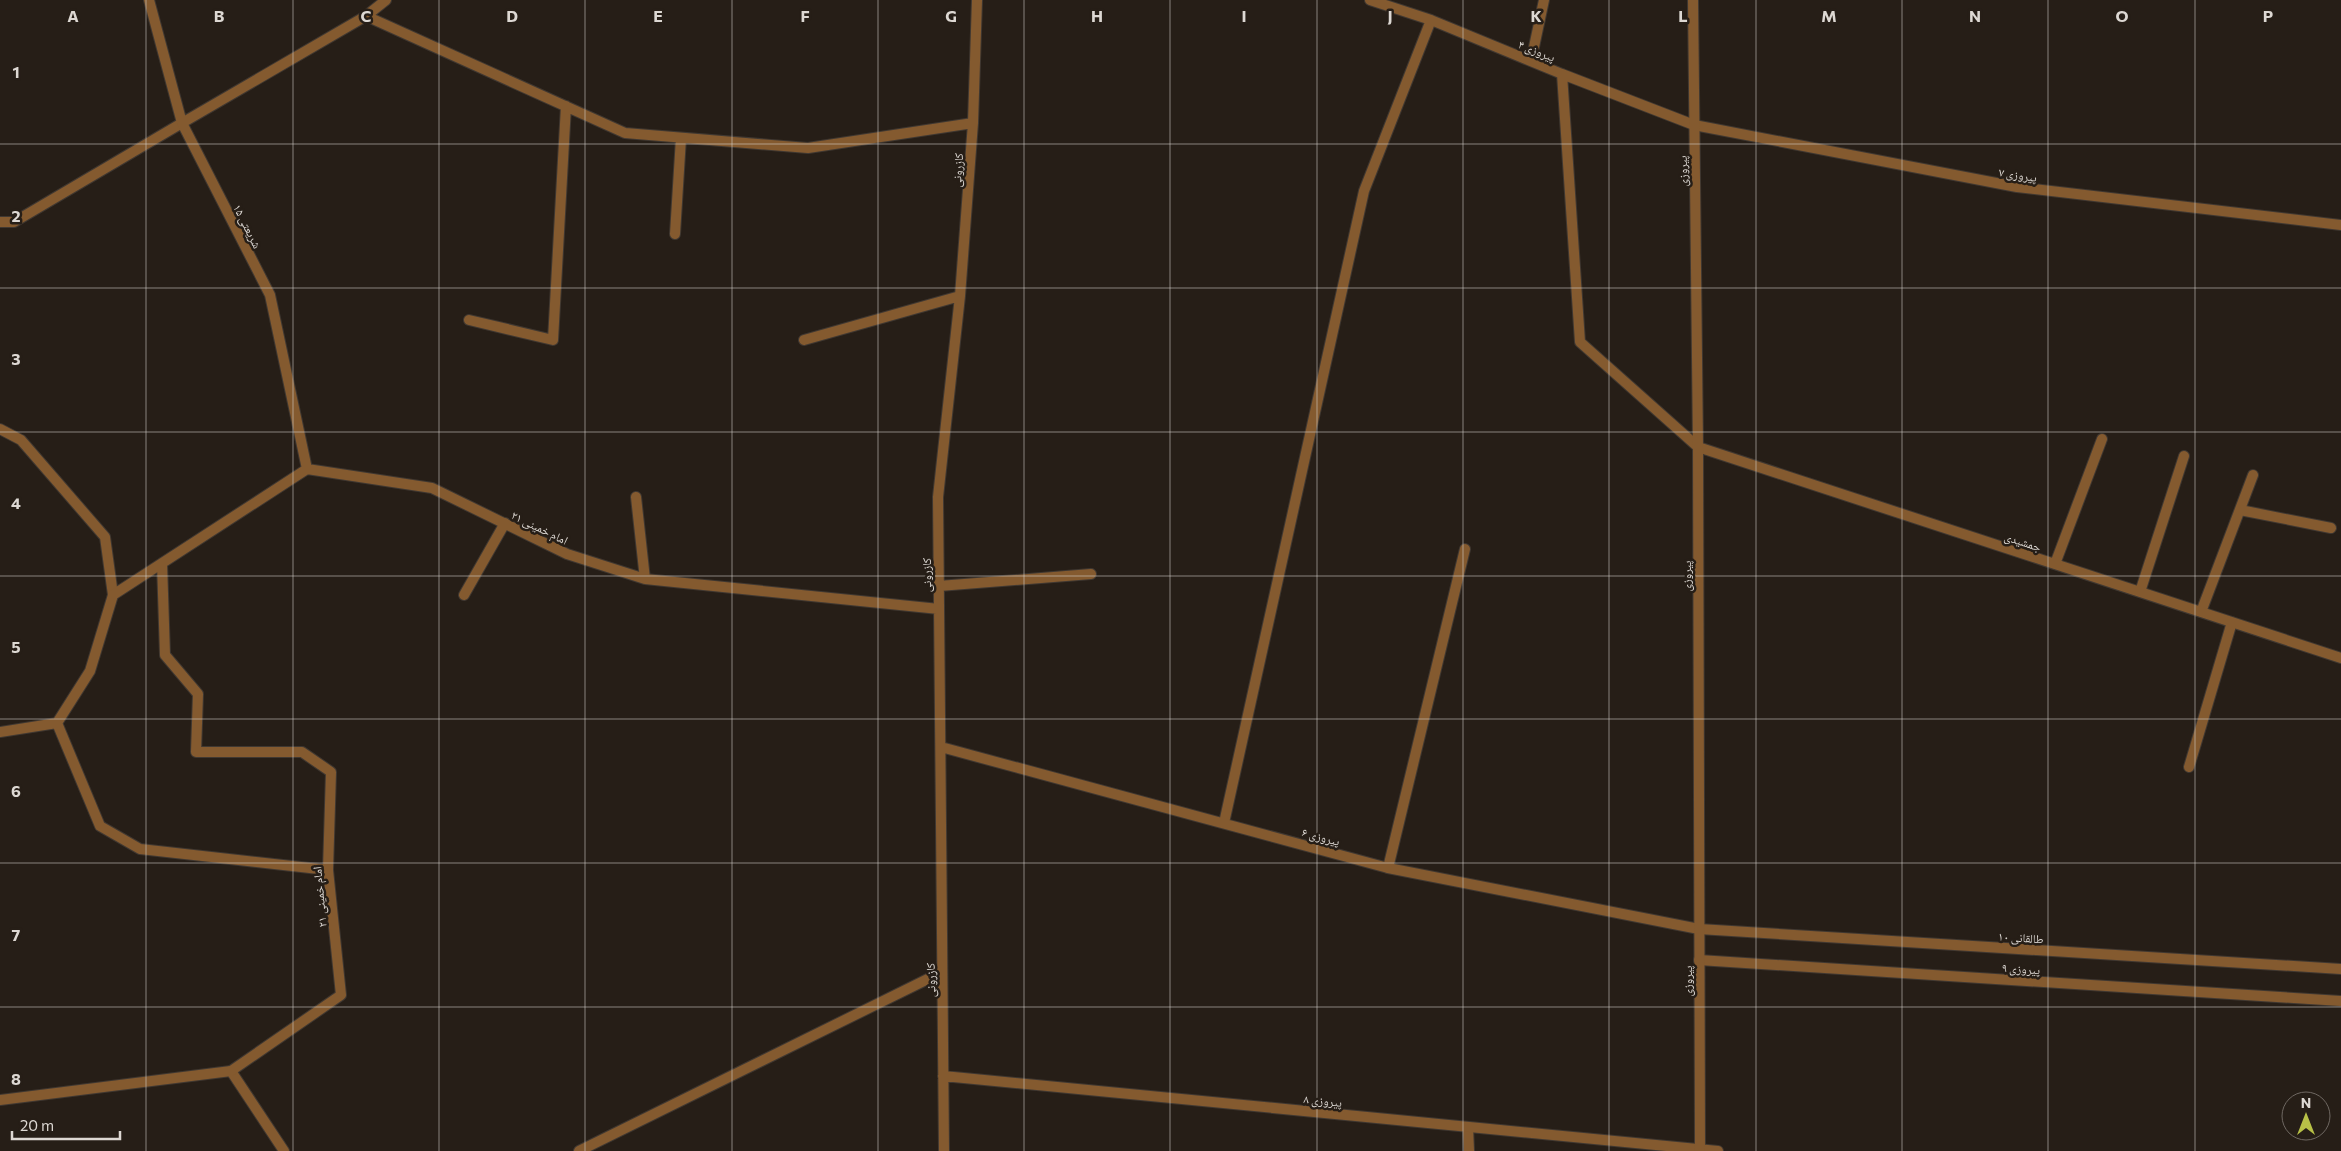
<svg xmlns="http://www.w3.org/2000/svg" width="2341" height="1151" font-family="Commissioner,'Noto Naskh Arabic',sans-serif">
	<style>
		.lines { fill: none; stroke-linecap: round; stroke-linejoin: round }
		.service-casing { stroke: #403831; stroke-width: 12 }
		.minor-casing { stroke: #403831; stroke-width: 12 }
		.tertiary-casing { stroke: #403831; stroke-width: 12 }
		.service { stroke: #845a2f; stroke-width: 10 }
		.minor { stroke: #845a2f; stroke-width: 10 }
		.tertiary { stroke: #845a2f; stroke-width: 10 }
		.grid { fill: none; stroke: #ddd8d3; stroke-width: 1; stroke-opacity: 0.55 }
		.labels { text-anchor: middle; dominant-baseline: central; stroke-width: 5; stroke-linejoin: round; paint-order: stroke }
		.street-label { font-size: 12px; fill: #ddd8d3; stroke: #261e17 }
		.grid-label { font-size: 16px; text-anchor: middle; font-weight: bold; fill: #ddd8d3; stroke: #261e17; stroke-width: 5; stroke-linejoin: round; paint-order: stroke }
	</style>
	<rect width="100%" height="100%" fill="#261e17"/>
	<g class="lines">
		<g class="service-casing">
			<path id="service" d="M366,16L386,0
				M0,222H14L182,123
				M0,429L21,440L105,537L113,595
				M1388,868L1465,549
				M231,1071L284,1151
				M1468,1127L1469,1151"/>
		</g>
		<g class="minor-casing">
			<path id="minor" d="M149,0L182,123L270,295L307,469
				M1370,0L1431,20L1562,74L1694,125L2017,187L2341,225
				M1531,61L1544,0
				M1562,74L1580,342L1698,447L2341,658
				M182,123L366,16L625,133L808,148L973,123
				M675,234L681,138
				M469,320L553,340L566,106
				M804,340L960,296
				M636,497L645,579
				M2240,510L2331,528
				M2055,564L2102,439
				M939,586L1091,574
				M2140,592L2184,456
				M464,595L505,523
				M2201,612L2253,475
				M57,723L100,826L140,849L328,870
				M0,732L57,723L90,671L113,595L307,469L432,488L567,554L645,579L939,609
				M941,747L1388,868L1699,929L2341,969
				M2189,767L2232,622
				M1224,823L1364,191L1431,20
				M1699,960L2341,1001
				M943,1076L1718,1151
				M0,1100L231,1071L341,995L328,870L331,772L302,752H196L198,694L165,655L162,563
				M579,1151L942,972
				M944,1151L938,497L960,296L973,123L977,0"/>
		</g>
		<g class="tertiary-casing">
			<path id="tertiary" d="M1693,0L1698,447L1700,1151"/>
		</g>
		<use href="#service" class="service"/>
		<use href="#minor" class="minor"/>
		<use href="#tertiary" class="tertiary"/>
	</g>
	<path class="grid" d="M146,0V1151M293,0V1151M439,0V1151M585,0V1151M732,0V1151M878,0V1151M1024,0V1151M1170,0V1151M1317,0V1151M1463,0V1151M1609,0V1151M1756,0V1151M1902,0V1151M2048,0V1151M2195,0V1151M0,144H2341M0,288H2341M0,432H2341M0,576H2341M0,719H2341M0,863H2341M0,1007H2341"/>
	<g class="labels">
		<g class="street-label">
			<text transform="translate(1537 50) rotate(22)">پیروزی ۴</text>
			<text transform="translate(957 170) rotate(-86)">کازرونی</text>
			<text transform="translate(1682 171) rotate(-91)">پیروزی</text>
			<text transform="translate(2018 174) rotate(9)">پیروزی ۷</text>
			<text transform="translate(248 226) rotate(63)">شریعتی ۱۵</text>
			<text transform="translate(540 527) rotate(26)">امام خمینی ۲۱</text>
			<text transform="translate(2023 541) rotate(18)">جمشیدی</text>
			<text transform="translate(926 575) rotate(-90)">کازرونی</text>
			<text transform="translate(1686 576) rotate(-90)">پیروزی</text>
			<text transform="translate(1321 836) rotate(15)">پیروزی ۶</text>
			<text transform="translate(319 897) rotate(-95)">امام خمینی ۲۱</text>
			<text transform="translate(2021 937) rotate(4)">طالقانی ۱۰</text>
			<text transform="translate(2021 968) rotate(4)">پیروزی ۹</text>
			<text transform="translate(930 980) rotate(-91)">کازرونی</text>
			<text transform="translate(1687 981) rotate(-90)">پیروزی</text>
			<text transform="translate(1323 1100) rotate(6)">پیروزی ۸</text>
		</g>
	</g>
	<g class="grid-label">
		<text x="73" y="22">A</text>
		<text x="219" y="22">B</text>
		<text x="366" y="22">C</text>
		<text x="512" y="22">D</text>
		<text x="658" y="22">E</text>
		<text x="805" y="22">F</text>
		<text x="951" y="22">G</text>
		<text x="1097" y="22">H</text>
		<text x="1244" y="22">I</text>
		<text x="1390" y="22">J</text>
		<text x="1536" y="22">K</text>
		<text x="1683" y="22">L</text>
		<text x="1829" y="22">M</text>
		<text x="1975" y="22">N</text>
		<text x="2122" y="22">O</text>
		<text x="2268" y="22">P</text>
		<text x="16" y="78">1</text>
		<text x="16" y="222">2</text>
		<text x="16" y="365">3</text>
		<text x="16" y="509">4</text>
		<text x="16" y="653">5</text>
		<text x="16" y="797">6</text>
		<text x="16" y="941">7</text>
		<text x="16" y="1085">8</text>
	</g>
	<g transform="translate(2306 1116)"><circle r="24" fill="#261e17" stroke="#6f6862"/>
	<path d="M0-4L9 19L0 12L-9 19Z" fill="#b8c147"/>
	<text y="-8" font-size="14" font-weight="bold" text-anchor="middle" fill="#ddd8d3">N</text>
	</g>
	<path d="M12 1131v8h108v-8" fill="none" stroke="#ddd8d3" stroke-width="2.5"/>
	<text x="20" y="1131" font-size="15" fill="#ddd8d3" stroke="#261e17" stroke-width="4" paint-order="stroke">20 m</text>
</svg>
